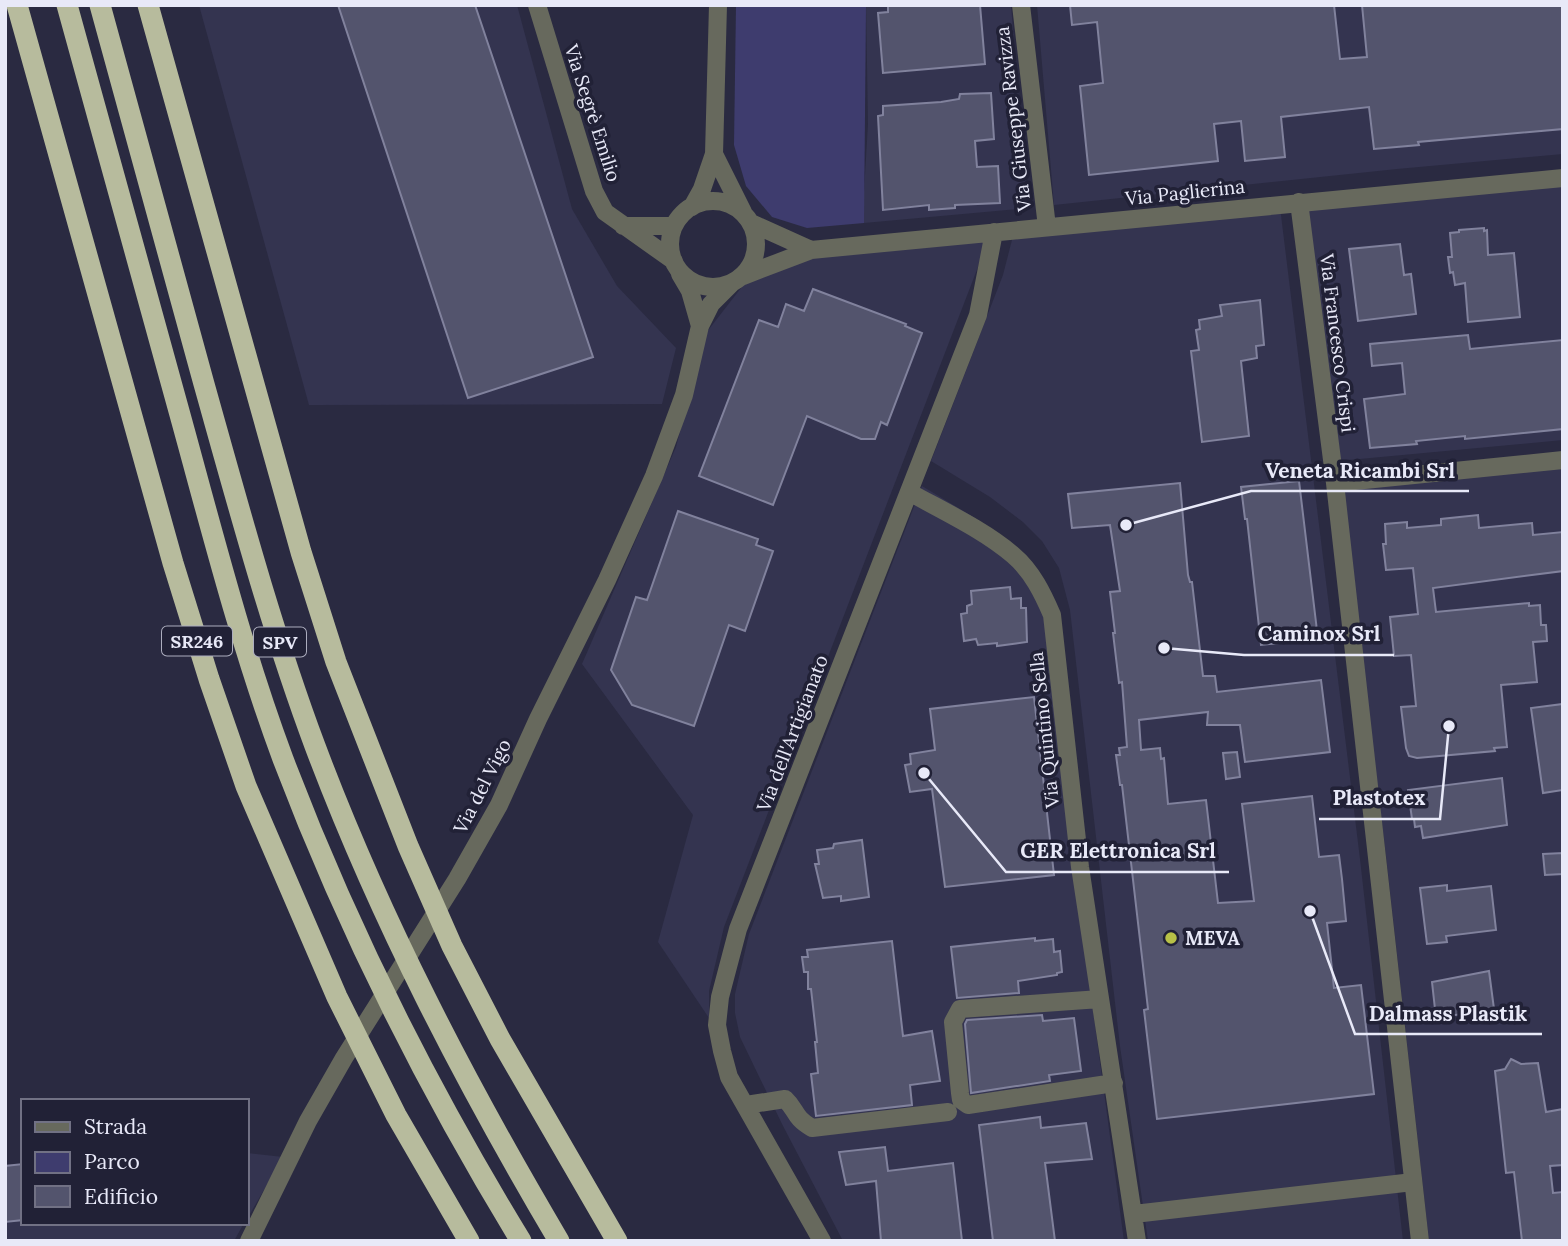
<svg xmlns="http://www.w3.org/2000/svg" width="1568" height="1246" font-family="Lora,serif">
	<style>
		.built { fill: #343450 }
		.green { fill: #3e3c6e }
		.building { fill: #53546d; stroke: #81829d; stroke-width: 2 }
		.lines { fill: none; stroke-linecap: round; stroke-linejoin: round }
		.minor { stroke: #67695d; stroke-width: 18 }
		.highway { stroke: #b7bb9d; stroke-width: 21 }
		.poi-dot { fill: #b8c147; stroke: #212136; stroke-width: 2.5 }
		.labels { text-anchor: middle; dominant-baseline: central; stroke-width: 7; stroke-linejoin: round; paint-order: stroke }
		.shield { fill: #212136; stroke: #acadbe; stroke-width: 2 }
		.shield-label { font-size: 18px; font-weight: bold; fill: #e8e9f8 }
		.street-label { font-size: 19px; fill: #e8e9f8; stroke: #212136 }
		.poi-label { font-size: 19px; font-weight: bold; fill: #e8e9f8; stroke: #212136; text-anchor: start }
		.leader { fill: none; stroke: #e8e9f8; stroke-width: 2.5 }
		.callout-dot { fill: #e8e9f8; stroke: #212136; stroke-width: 2.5 }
		.callout-label { font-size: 21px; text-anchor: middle; font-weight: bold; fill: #e8e9f8; stroke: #212136; stroke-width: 7; stroke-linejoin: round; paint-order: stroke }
	</style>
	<rect width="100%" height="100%" fill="#2a2a41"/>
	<path class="built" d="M199,5H517L572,209L617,286L676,348L662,404L309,405Z
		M866,5H1011L1028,208L864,223V192L868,124Z
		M1037,5H1563V154L1397,169L1054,205Z
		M1563,180V440L1338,461L1306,204Z
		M1280,207L1360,859L1403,1241H1148L1120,1046L1070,610L1059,568L1042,541L1023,522L990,497L931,461L1003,275L1013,236Z
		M986,238L978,267L724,927L709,991V1018L658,942L693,815L582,664L676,447L706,333L748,279L817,253Z
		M1563,467V1241H1429L1386,856L1341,487Z
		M922,486L975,518L1006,542L1044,614L1061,771L1124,1241H843L782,1124L740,1037L735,1013V994L749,934Z
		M247,1153L283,1157L247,1219Z
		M23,1164V1223H244L234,1241H5V1166Z"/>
	<path class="green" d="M736,5H866L864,223L807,228L772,217L746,186L734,145Z"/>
	<path class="building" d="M338,5H475L593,357L468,398Z
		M888,5H980L985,64L883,73L878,13L888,12Z
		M1070,5H1334L1340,59L1367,57L1362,5H1563V129L1418,142L1419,145L1374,149L1369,107L1281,117L1285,157L1245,161L1241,121L1214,124L1218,161L1089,175L1080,86L1103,83L1097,22L1072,25Z
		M991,93L994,139L975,141L977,167L998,166L1000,203L955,205V208L929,210V205L883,210L878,116L883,115V106L941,102L959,99L960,94Z
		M1484,228V231L1487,230L1488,255L1514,253L1520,317L1468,322L1465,283L1455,285L1453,272L1450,273L1448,257H1452L1450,233L1459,232V230Z
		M1400,244L1404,275L1411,274L1416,314L1358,321L1349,249Z
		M813,289L906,324L905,326L922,333L887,425L881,422L875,439H861L807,416L773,505L699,476L759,320L778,327L786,304L804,311Z
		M1260,300L1264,345L1256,346L1257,358L1241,361L1249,436L1202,442L1191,351L1199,350L1196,330L1200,329L1199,320L1222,316L1220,305Z
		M1468,335L1470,349L1563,340V429L1465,439V436L1416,441L1417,444L1370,448L1364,399L1405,394L1402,363L1372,366L1370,344Z
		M1299,481L1318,639L1261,645L1247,519H1245L1241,487Z
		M1180,483L1188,575L1190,582H1192L1203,676H1215L1217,692L1321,680L1330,752L1245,762L1240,725H1207L1208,712L1139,720L1141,750L1160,748L1161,759L1164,758L1168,804L1206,800L1218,903L1254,901L1242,804L1312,796L1319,857L1339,855L1342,879L1346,921L1327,923L1334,988L1361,985L1374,1094L1157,1119L1144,1010L1148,1009L1122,785H1120L1116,755H1120L1119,748L1127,747L1122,682L1119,683L1113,633H1115L1110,592L1120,591L1110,525L1072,528L1068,494Z
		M678,511L758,539L756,545L773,551L745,631L729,625L694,726L632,705L611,670L636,597L647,600Z
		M1478,515L1479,528L1532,523L1533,535L1563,532V571L1433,588L1436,612L1529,603V606L1540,605L1541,625H1546L1547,641L1533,642L1537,682L1501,685L1507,747L1494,748L1495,751L1417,758L1409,756L1406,748L1401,707L1416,706L1411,655L1394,656L1390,617L1418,614L1413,568L1386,570L1383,544H1386L1385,524L1407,522V528L1441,525V519Z
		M1010,587L1011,599L1021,598V608H1026L1027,642L997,646V643L978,645L976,639L964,641L961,614L967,613V606L972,604L971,591Z
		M1034,697L1054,875L945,887L932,789L910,792L905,765L911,764L910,754L935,750L930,709Z
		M1563,704V790L1543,793L1531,708Z
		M1237,752L1240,777L1226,779L1223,753Z
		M1502,778L1507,825L1423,838L1421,826L1415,827L1414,819H1412L1408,790Z
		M862,840L869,897L841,901V896L823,898L815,864H819L817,850L833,848L834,844Z
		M1563,853V874L1545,875L1543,854Z
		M1447,885V891L1491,886L1496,930L1446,936L1447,942L1427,944L1420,888Z
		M1035,938V941L1053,939L1054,952L1060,951L1062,972L1057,973V975L1018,981L1019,993L957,998L951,947Z
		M892,941L903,1036L932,1031L940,1081L910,1085L912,1105L816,1116L811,1074L818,1073L815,1042H817L811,989H808V972H804L802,957H808L807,950Z
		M1489,971L1494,1009L1436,1018L1432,982Z
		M1042,1015L1043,1021L1074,1018L1081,1071L1049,1075L1050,1081L971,1093L965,1024L967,1020Z
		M1511,1059L1521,1064L1538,1063L1546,1112L1563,1109V1165L1550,1166L1553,1193L1563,1192V1241H1522L1514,1172L1506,1173L1495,1071L1505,1069Z
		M1040,1117L1041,1128L1086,1123L1092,1159L1045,1163L1055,1241H993L979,1125Z
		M885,1147L888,1171L953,1163L962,1241H881L876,1181L846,1185L839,1152Z
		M23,1164V1220L5,1222V1166Z"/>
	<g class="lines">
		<path class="minor" d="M537,5L594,191L605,212L674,261
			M1021,5L1047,227
			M714,154L743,212
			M670 244a43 43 0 1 1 86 0a43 43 0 1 1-86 0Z
			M1299,202L1335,483L1420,1241
			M692,207L702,189L714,154L718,5
			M751,223L811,250
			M623,226H674
			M680,274L690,291L700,326
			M743,276L811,250L1563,178
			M1335,483L1563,460
			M909,492C943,511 984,530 1013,555C1032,571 1043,594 1052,615L1080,867L1137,1241
			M1100,999L960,1009L953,1022L960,1093L961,1100L968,1105L1114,1083
			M746,1105L785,1099C797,1110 793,1117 812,1128L948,1112
			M1134,1214L1413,1182
			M249,1241L308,1121L344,1058L457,879L499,805L538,719L607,580L654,476L684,395L700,326L711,304L731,284
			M822,1241L729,1077L722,1051L717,1025L720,997L738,929L978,315L994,232"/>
		<path class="highway" d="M17,5L173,563L209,679L246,786L337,997L396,1115L469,1241
			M67,5C106,144 144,283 182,422C213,535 242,649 283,759C347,928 427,1087 521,1241
			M100,5C135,131 170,257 204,384C238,505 271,628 315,746C380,919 465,1082 559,1241
			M148,5L301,552L336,662L408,846L452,946L500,1039L617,1241"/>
	</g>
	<circle class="poi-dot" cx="1171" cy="938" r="7"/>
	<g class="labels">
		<g class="shield">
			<rect x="162" y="626.5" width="70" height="29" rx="5"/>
			<rect x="254" y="627.5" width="52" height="29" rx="5"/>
		</g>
		<g class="shield-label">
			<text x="197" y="641">SR246</text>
			<text x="280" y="642">SPV</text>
		</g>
		<g class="street-label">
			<text transform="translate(593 113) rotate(72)">Via Segrè Emilio</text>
			<text transform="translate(1013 119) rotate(-97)">Via Giuseppe Ravizza</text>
			<text transform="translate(1185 192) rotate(-6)">Via Paglierina</text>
			<text transform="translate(1338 343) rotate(83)">Via Francesco Crispi</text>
			<text transform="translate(1044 730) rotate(-96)">Via Quintino Sella</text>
			<text transform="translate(792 733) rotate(-69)">Via dell'Artigianato</text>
			<text transform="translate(482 786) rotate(-63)">Via del Vigo</text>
		</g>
		<g class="poi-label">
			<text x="1185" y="938">MEVA</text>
		</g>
	</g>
	<path class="leader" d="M1126 525L1251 491H1469M1164 648L1244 655H1394M1449 726L1440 819H1319M924 773L1006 872H1229M1310 911L1355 1034H1542"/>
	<g class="callout-dot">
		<circle cx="1126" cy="525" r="7"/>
		<circle cx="1164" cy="648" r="7"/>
		<circle cx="1449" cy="726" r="7"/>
		<circle cx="924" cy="773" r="7"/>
		<circle cx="1310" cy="911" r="7"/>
	</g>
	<g class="callout-label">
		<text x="1360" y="478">Veneta Ricambi Srl</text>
		<text x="1319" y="641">Caminox Srl</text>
		<text x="1379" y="805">Plastotex</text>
		<text x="1118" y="858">GER Elettronica Srl</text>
		<text x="1448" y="1021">Dalmass Plastik</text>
	</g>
	<rect width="1568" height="1246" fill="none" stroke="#e8e9f8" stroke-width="14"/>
	<rect x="21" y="1099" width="228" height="126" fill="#212136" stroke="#717184" stroke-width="2"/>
	<rect x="35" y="1122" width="35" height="10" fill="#67695d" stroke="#717184" stroke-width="2"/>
	<text x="84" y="1134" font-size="21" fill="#e8e9f8">Strada</text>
	<rect x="35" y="1152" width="35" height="21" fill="#3e3c6e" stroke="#717184" stroke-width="2"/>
	<text x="84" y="1169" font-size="21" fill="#e8e9f8">Parco</text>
	<rect x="35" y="1186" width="35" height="21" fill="#53546d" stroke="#717184" stroke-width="2"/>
	<text x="84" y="1204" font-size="21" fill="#e8e9f8">Edificio</text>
</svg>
